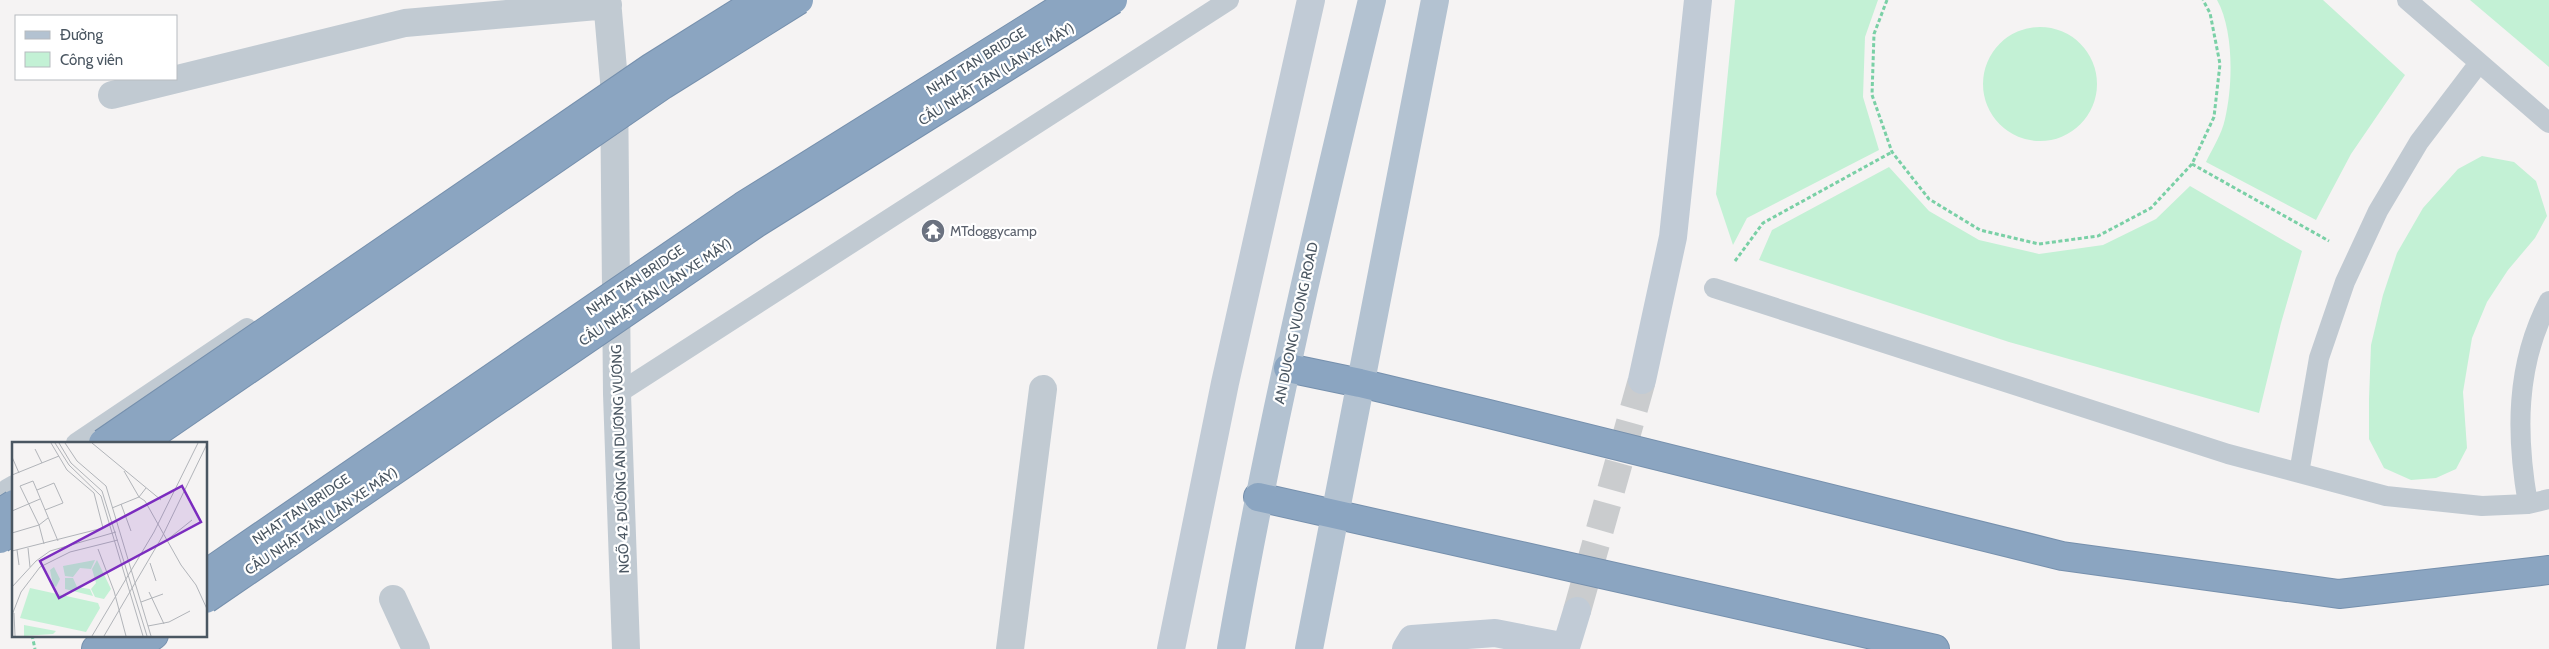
<svg xmlns="http://www.w3.org/2000/svg" width="2549" height="649" font-family="Cabin,sans-serif">
	<style>
		.green { fill: #c3f1d5 }
		.lines { fill: none; stroke-linecap: round; stroke-linejoin: round }
		.secondary-tunnel { stroke: #caccce; stroke-width: 28; stroke-dasharray: 28 14; stroke-linecap: butt }
		.highway-casing { stroke: #7690ad; stroke-width: 30 }
		.path { stroke: #7ad0a6; stroke-width: 3; stroke-dasharray: 4 2.5; stroke-linecap: butt }
		.lane { stroke: #c1cad2; stroke-width: 20 }
		.street { stroke: #c1cad2; stroke-width: 28 }
		.secondary { stroke: #c1cbd6; stroke-width: 28 }
		.primary { stroke: #b3c2d1; stroke-width: 28 }
		.highway { stroke: #8ba5c1; stroke-width: 28 }
		.highway-bridge-casing { stroke: #7690ad; stroke-width: 30; stroke-linecap: butt }
		.highway-bridge { stroke: #8ba5c1; stroke-width: 28 }
		.labels { text-anchor: middle; dominant-baseline: central; stroke-width: 4.5; stroke-linejoin: round; paint-order: stroke }
		.street-label { font-size: 14px; fill: #4a5661; stroke: #fff }
		.worship-label { font-size: 14px; fill: #5b616d; stroke: #fff; text-anchor: start }
		.inset-road { fill: none; stroke: #b1b4b9; stroke-width: 1 }
		.view { fill: #7b2cbf; fill-opacity: 0.15; stroke: #7b2cbf; stroke-width: 2.5 }
		.inset-edge { fill: none; stroke: #4a5661; stroke-width: 2.5 }
	</style>
	<rect width="100%" height="100%" fill="#f5f3f3"/>
	<path class="green" d="M1735,0H1878L1865,37L1863,97L1879,150L1747,218L1733,245L1716,194Z
		M2217,0H2323L2405,75L2351,154L2316,220L2206,162C2212,149 2222,134 2225,119C2233,86 2234,30 2217,0Z
		M2470,0H2549V67Z
		M1983 84a57 57 0 1 1 114 0a57 57 0 1 1-114 0Z
		M2482,156L2514,162L2536,181L2547,216L2535,238L2508,270L2487,302L2472,338L2463,392L2467,448L2456,469L2436,478L2411,480L2384,468L2369,439V399L2371,345L2383,295L2397,253L2423,208L2458,169Z
		M1889,167L1929,211L1979,240L2039,254L2103,245L2156,219L2190,186L2302,251L2281,323L2259,413L2009,342L1759,260L1772,230Z"/>
	<g class="lines">
		<path class="secondary-tunnel" d="M1577,611L1642,380"/>
		<g class="highway-casing">
			<path id="highway" d="M1288,368L1360,383L1485,413L2062,556L2339,594L2549,570
				M1258,497L1935,649
				M96,649L116,635
				M134,649L154,635"/>
		</g>
		<path class="path" d="M1887,0L1874,34L1872,95L1892,152L1929,199L1980,230L2039,244L2098,236L2151,208L2192,164L2214,117L2220,64L2210,13L2203,0
			M2192,164L2329,241
			M1735,261L1763,223L1892,152
			M32,635L35,649"/>
		<path class="lane" d="M2407,0L2549,123
			M1714,288L2228,454L2386,496L2482,506L2528,504L2549,499
			M617,394L1229,0
			M76,443L247,328
			M2299,473L2319,358L2345,282L2378,211L2419,142L2479,63
			M7,489L14,485
			M2528,504C2516,435 2515,366 2549,301"/>
		<path class="street" d="M607,0L614,81L617,394L626,649
			M112,95L405,23L608,5
			M393,599L416,649
			M1010,649L1043,389"/>
		<path class="secondary" d="M1642,380L1673,237L1698,0
			M1171,649L1225,383L1311,0
			M1406,649L1412,639L1495,633L1566,647L1577,611"/>
		<path class="primary" d="M1231,649C1269,431 1320,215 1372,0
			M1309,649L1435,0"/>
		<use href="#highway" class="highway"/>
		<g class="highway-bridge-casing">
			<path id="highway-bridge" d="M103,443L652,67L759,0
				M141,443L663,85L799,0
				M0,513L14,504
				M0,539L14,530
				M206,574L743,206L1073,0
				M206,599L755,224L1113,0"/>
		</g>
		<use href="#highway-bridge" class="highway-bridge"/>
	</g>
	<defs>
		<g id="temple-disc" transform="scale(1.25)"><circle r="9.5" fill="#6b7280" stroke="#fff"/><path d="M0-6L5-2H3V0L6.5 2.5H4V6H1.5V3h-3V6H-4V2.5H-6.5L-3 0V-2H-5Z" fill="#fff"/></g>
	</defs>
	<g fill-rule="evenodd">
		<use href="#temple-disc" x="933" y="231"/>
	</g>
	<g class="labels">
		<g class="street-label">
			<text transform="translate(976 61) rotate(-32)">NHAT TAN BRIDGE</text>
			<text transform="translate(996 74) rotate(-32)">CẦU NHẬT TÂN (LÀN XE MÁY)</text>
			<text transform="translate(635 280) rotate(-34)">NHAT TAN BRIDGE</text>
			<text transform="translate(655 292) rotate(-34)">CẦU NHẬT TÂN (LÀN XE MÁY)</text>
			<text transform="translate(1296 323) rotate(-78)">AN DUONG VUONG ROAD</text>
			<text transform="translate(620 459) rotate(-92)">NGÕ 42 ĐƯỜNG AN DƯƠNG VƯƠNG</text>
			<text transform="translate(301 509) rotate(-34)">NHAT TAN BRIDGE</text>
			<text transform="translate(321 521) rotate(-34)">CẦU NHẬT TÂN (LÀN XE MÁY)</text>
		</g>
		<g class="worship-label">
			<text x="950" y="231">MTdoggycamp</text>
		</g>
	</g>
	<g transform="translate(12 442)">
		<rect width="195" height="195" fill="#f5f3f3"/>
		<path d="M83,118L79,127L68,126L61,135L53,134L51,124ZM85,118L99,147L92,157L83,155L79,147L84,141L80,127ZM42,125L48,137L44,145L41,143L38,128ZM53,136H61L65,145L78,147L81,154L53,147ZM18,146L86,161L88,166L74,190L8,176ZM12,183L44,189L41,192L12,194Z" fill="#c3f1d5"/>
		<path class="inset-road" d="M43,1L57,23L89,54L131,194M47,1L59,21L90,49L135,194M53,1L65,19L94,44L139,194M80,1L149,58M23,7L30,21M0,15L7,31M112,29L127,55L134,46M0,33L47,14M25,48L42,41L51,61L33,68M109,62L119,89M100,66L127,55L133,59L169,123L184,143L195,167M0,69L28,57M0,91L27,83L36,76M155,98L180,78M32,102L27,83L8,44L21,39L46,99M16,106L18,125M86,107L102,149L114,194M5,108L7,123M0,109L91,86L82,51L55,28L39,1M138,121L144,139M0,145L24,119L38,109L104,90M137,150L152,182M129,160L151,152M2,171L3,194M0,173L9,150L28,125L58,110L106,98M136,184L157,180L178,169M80,194L142,90L186,1M92,194L150,95L195,2"/>
		<path class="view" d="M170,44L189,80L47,156L28,119Z"/>
		<rect width="195" height="195" class="inset-edge"/>
	</g>
	<rect x="15" y="15" width="162" height="65" fill="#ffffff" stroke="#b7bbc0"/>
	<rect x="25" y="31" width="25" height="8" fill="#b3c2d1" stroke="#b7bbc0"/>
	<text x="60" y="40" font-size="15" fill="#4a5661">Đường</text>
	<rect x="25" y="52" width="25" height="15" fill="#c3f1d5" stroke="#b7bbc0"/>
	<text x="60" y="65" font-size="15" fill="#4a5661">Công viên</text>
</svg>
